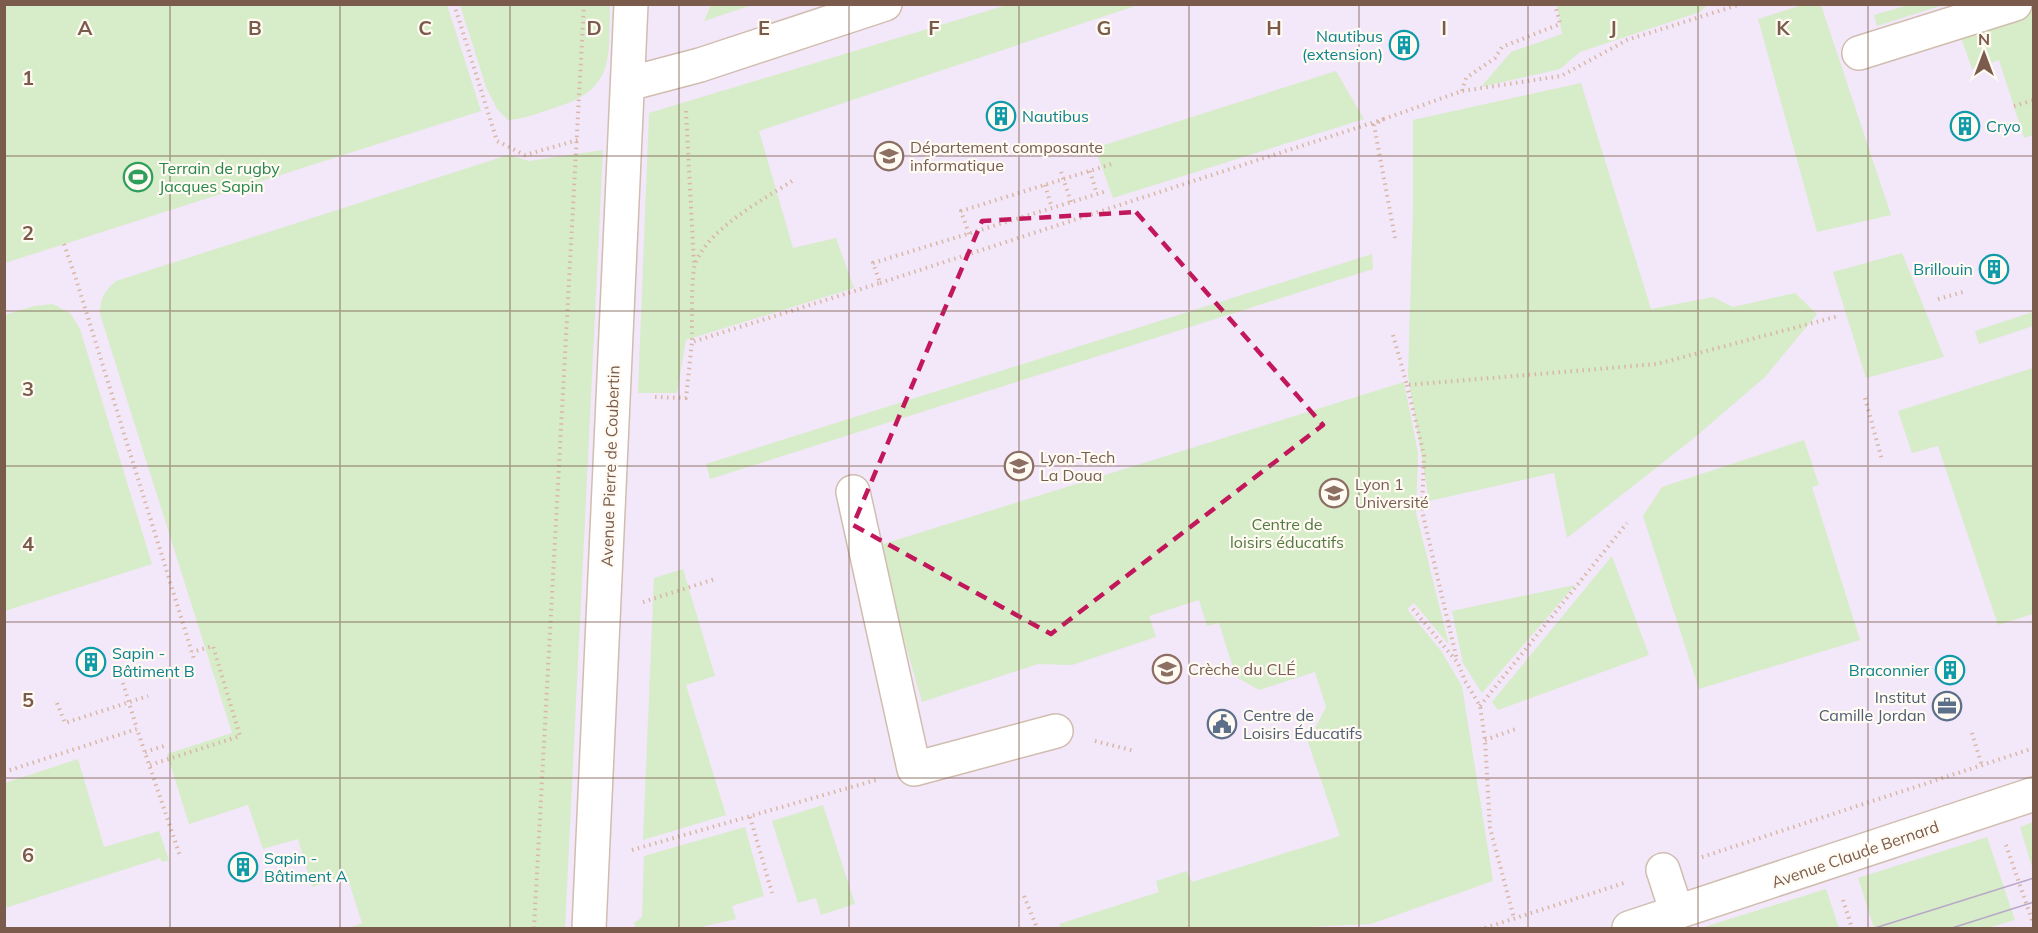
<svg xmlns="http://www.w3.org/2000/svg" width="2038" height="933" font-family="Mulish,sans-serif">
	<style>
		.education { fill: #f3e7fa }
		.green { fill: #d7ecc8 }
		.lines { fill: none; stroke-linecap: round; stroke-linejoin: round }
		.minor-casing { stroke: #d1bdaf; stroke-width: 36 }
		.path { stroke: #d9b7a4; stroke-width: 4; stroke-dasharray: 1.5 4.5; stroke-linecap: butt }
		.minor { stroke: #fff; stroke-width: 33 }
		.tram { stroke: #b8a7c9; stroke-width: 1.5 }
		.marked { fill: none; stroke: #c2185b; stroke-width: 4.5; stroke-dasharray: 12 8; stroke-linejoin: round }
		.grid { fill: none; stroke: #7a5b4c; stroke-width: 1.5; stroke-opacity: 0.55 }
		.labels { text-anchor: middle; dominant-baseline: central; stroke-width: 4.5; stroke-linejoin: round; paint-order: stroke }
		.culture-label { font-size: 16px; fill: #0d838f; stroke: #fffaf2; text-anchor: start }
		.education-label { font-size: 16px; fill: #785e54; stroke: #fffaf2; text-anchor: start }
		.leisure-label { font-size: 16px; fill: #27864d; stroke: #fffaf2; text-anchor: start }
		.street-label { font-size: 16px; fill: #7a5b4c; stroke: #fffaf2 }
		.park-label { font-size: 16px; fill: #527a41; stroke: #fffaf2 }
		.service-label { font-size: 16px; fill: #4e5e75; stroke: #fffaf2; text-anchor: end }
		.grid-label { font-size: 20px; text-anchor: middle; font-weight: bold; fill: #7a5b4c; stroke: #fffaf2; stroke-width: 4.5; stroke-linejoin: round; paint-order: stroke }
	</style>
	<rect width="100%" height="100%" fill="#fdf5eb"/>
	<path class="education" d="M5,5H2033V928H5Z"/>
	<path class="green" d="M5,4L447,5L481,111L5,263Z
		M1010,4L1138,5L759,131L793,248L836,238L854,288L686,340L677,393H638L649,113Z
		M460,5H610C608,60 616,89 554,108C539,113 524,119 508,120L497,109L486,87Z
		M711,5V4L752,5L704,21Z
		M1557,5V4L1707,5L1700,12L1580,52L1560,69L1481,87L1511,52L1562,34Z
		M1802,5H1821L1891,215L1817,232L1758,19Z
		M1908,5H1943L1877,26L1874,15Z
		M2015,5H2033V135L2024,138L1999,60L1972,69L1956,23Z
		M1336,71L1364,119L1113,198L1095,148Z
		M1581,83L1651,309L1713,297L1733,307L1795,293L1817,314L1765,377L1694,438L1567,538L1554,473L1429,501L1408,376L1413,213V120Z
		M603,150L565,928H352V927L362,923L347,876L312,887L298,839L263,849L248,805L189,824L167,754L232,733L100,314C100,299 104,291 116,281L508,155L529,161Z
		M1902,253L1944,357L1866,378L1833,272Z
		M1372,254L1373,269L710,479L706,464Z
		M53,304L70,313L80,329L152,564L5,611V315L34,306Z
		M2033,312V326L1979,344L1975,331Z
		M2033,368V614L1998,625L1938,446L1912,453L1898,411Z
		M1404,382L1418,453L1416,513L1449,645L1414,603L1407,609L1441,651L1462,686L1493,881L1371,924L1286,928H1061L1059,924L1159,892L1156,881L1187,871L1192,882L1340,836L1308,742L1326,707L1315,672L1259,690L1236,677L1219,623L1207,626L1199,600L1149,616L1156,637L1072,665L1038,664L922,702L877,546Z
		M1804,440L1819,485L1812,487L1860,640L1699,689L1643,516L1662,487Z
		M1612,556L1649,655L1498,710L1492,702Z
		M683,569L715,676L686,685L726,815L643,840L654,578Z
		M1575,585L1482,693L1463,663L1452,611Z
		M78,759L104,847L159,831L169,860L162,862L160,858L5,908V783Z
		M823,805L855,904L821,915L816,898L798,903L772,821Z
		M2033,822H2034L2033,870L2020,827Z
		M745,827L764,896L732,906L736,919L697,928H636L634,923L642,917L644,856Z
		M1987,837L2015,920L1988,928H1874L1858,878Z
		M1826,889L1839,928H1701Z"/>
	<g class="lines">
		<g class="minor-casing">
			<path id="minor" d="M1859,53L2015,4
				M628,84L700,65L885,4
				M853,492L914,769L1056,731
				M1663,870L1677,913
				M589,928L631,4
				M1629,928L2034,794"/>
		</g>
		<path class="path" d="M454,4L497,141L525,155L578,140
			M1462,91L1466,78L1495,58L1502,47L1560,24L1555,4
			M2014,106L2034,100
			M686,111L694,265
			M1090,171L1097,194
			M1061,172L1071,202
			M792,181C760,202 709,228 695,264C691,276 692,327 692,342L880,283L873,263L1107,191
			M1045,185L1052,208
			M969,234L961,211L1115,163
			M1395,238L1374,125L1384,119L1462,91L1561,76L1627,40L1741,4
			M64,244L76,279L194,659
			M880,283L1384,119
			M1938,299L1963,292
			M1393,335L1407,385L1657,364L1839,316
			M1407,385L1424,455L1422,511L1457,660
			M655,397L686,398L692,342
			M1865,398L1882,460
			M643,602L715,579
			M1413,609L1458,663L1465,681L1480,706L1485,740L1490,828L1514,918
			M123,683L137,729
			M57,703L65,723L148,696
			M1480,706L1627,523
			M1972,733L1982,766
			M1485,740L1516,729
			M1095,741L1135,751
			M145,752L164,746
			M150,765L240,736L213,646L192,652
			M4,772L137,729L180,856
			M750,817L772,893
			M2006,845L2034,926
			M632,850L876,780
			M1702,857L2034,748
			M1024,896L1037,928
			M1843,900L1852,928
			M534,928L584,4
			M1485,928L1624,883"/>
		<use href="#minor" class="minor"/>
		<path class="tram" d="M1875,928L2034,878
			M1952,928L2034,902"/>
	</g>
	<path class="marked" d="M1136,212L1323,425L1051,634L853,525L982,221Z"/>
	<path class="grid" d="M170,4V928M340,4V928M510,4V928M679,4V928M849,4V928M1019,4V928M1189,4V928M1359,4V928M1528,4V928M1698,4V928M1868,4V928M4,156H2034M4,311H2034M4,466H2034M4,622H2034M4,778H2034"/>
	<defs>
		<g id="building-ring" transform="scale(1.5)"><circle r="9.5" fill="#fffaf2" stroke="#0f9aa8" stroke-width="1.5"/><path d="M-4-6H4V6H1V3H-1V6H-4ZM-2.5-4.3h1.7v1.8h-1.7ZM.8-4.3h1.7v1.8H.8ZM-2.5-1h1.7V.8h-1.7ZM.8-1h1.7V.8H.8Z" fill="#0f9aa8"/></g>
		<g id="university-ring" transform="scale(1.5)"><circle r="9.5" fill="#fffaf2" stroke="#8d6e63" stroke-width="1.5"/><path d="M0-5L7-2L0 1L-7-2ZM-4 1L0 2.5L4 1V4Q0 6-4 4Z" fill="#8d6e63"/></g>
		<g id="stadium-ring" transform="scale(1.5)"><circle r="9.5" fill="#fffaf2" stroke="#2e9e5b" stroke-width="1.5"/><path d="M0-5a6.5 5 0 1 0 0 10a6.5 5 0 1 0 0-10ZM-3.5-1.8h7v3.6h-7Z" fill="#2e9e5b"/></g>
		<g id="school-ring" transform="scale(1.5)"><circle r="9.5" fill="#fffaf2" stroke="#8d6e63" stroke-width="1.5"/><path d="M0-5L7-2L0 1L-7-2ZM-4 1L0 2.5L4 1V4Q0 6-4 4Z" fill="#8d6e63"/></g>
		<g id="office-ring" transform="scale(1.5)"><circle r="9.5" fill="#fffaf2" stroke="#5c6f8a" stroke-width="1.5"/><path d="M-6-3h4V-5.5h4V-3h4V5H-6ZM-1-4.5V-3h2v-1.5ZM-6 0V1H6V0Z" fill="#5c6f8a"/></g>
		<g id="civic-ring" transform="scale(1.5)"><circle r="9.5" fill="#fffaf2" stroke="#5c6f8a" stroke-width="1.5"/><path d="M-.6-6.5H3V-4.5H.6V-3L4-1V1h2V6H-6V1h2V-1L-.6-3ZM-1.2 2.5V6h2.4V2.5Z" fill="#5c6f8a"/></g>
	</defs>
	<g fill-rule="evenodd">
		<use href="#building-ring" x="1404" y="45"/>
		<use href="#building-ring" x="1001" y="116"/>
		<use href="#building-ring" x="1965" y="126"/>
		<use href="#university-ring" x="889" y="156"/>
		<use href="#stadium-ring" x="138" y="177"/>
		<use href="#building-ring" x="1994" y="269"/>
		<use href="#university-ring" x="1019" y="466"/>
		<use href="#university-ring" x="1334" y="493"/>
		<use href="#building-ring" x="91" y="662"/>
		<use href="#school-ring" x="1167" y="669"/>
		<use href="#building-ring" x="1950" y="670"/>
		<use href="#office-ring" x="1947" y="706"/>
		<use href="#civic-ring" x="1222" y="724"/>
		<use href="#building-ring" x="243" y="867"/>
	</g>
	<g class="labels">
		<g class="culture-label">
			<text x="1383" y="36" text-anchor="end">Nautibus<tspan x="1383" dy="18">(extension)</tspan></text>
			<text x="1022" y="116">Nautibus</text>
			<text x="1986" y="126">Cryo</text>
			<text x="1973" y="269" text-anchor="end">Brillouin</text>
			<text x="112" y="653">Sapin -<tspan x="112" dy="18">Bâtiment B</tspan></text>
			<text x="1929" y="670" text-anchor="end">Braconnier</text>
			<text x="264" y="858">Sapin -<tspan x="264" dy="18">Bâtiment A</tspan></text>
		</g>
		<g class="education-label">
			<text x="910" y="147">Département composante<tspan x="910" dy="18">informatique</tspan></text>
			<text x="1040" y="457">Lyon-Tech<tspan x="1040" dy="18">La Doua</tspan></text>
			<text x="1355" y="484">Lyon 1<tspan x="1355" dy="18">Université</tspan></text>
			<text x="1188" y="669">Crèche du CLÉ</text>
		</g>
		<g class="leisure-label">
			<text x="159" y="168">Terrain de rugby<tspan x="159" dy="18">Jacques Sapin</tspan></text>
		</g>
		<g class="street-label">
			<text transform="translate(610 466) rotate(-88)">Avenue Pierre de Coubertin</text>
			<text transform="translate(1855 854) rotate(-19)">Avenue Claude Bernard</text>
		</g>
		<g class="park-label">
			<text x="1287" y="524">Centre de<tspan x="1287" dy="18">loisirs éducatifs</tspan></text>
		</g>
		<g class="service-label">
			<text x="1926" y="697">Institut<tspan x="1926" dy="18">Camille Jordan</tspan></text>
			<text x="1243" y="715" text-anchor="start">Centre de<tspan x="1243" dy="18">Loisirs Éducatifs</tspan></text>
		</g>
	</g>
	<g class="grid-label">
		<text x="85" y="35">A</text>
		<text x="255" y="35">B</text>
		<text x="425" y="35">C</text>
		<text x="594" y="35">D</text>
		<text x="764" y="35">E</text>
		<text x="934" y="35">F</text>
		<text x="1104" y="35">G</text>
		<text x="1274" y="35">H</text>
		<text x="1444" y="35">I</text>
		<text x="1613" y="35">J</text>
		<text x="1783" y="35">K</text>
		<text x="28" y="85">1</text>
		<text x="28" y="240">2</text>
		<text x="28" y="396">3</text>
		<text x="28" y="551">4</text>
		<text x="28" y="707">5</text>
		<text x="28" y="862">6</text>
	</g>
	<rect width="2038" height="933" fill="none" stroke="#7a5b4c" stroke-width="12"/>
	<g transform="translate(1984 54)" stroke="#fffaf2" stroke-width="4.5" paint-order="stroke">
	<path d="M0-4.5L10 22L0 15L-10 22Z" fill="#7a5b4c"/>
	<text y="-9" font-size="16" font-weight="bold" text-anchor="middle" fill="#7a5b4c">N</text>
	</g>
</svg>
